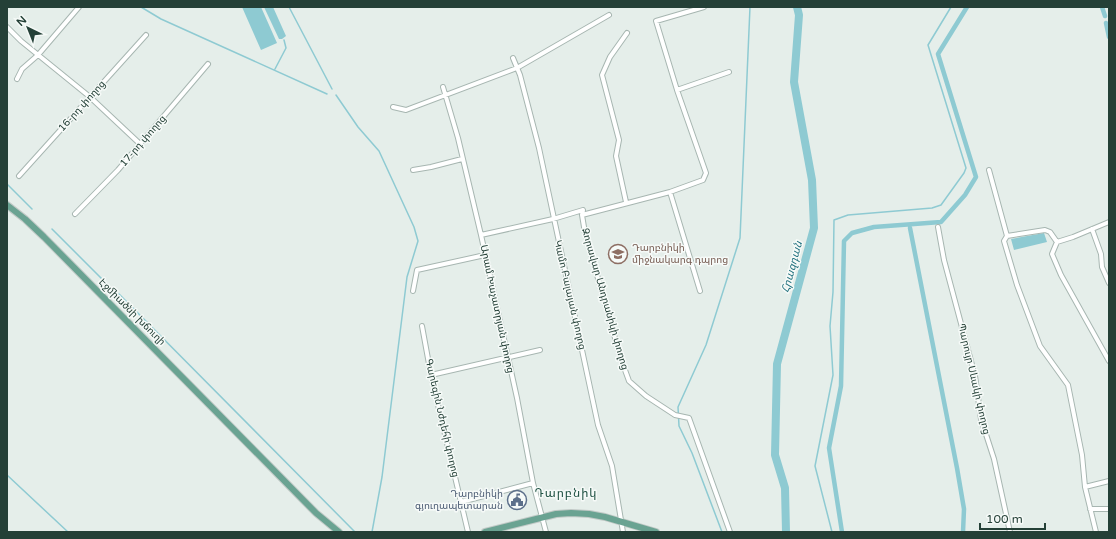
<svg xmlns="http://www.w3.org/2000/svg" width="1116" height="539" font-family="'Varela Round','Noto Sans Armenian',sans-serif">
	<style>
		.water { fill: #8ecad2 }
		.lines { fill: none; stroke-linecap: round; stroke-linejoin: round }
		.stream { stroke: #8ecad2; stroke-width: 1.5 }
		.canal { stroke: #8ecad2; stroke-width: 4.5 }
		.river { stroke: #8ecad2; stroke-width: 8 }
		.street-casing { stroke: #a7b6b1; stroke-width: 6 }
		.primary-casing { stroke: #c2cac7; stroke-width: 8 }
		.street { stroke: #fff; stroke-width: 4 }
		.primary { stroke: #6aa392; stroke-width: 6 }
		.labels { text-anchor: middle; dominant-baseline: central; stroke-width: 3; stroke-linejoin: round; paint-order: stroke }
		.street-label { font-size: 10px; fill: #244037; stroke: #f6faf8 }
		.education-label { font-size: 10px; fill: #785e54; stroke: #f6faf8; text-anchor: start }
		.service-label { font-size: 10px; fill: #4e5e75; stroke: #f6faf8; text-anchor: end }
		.water-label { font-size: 11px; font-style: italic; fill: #1e6f7c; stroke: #f6faf8 }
		.quarter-label { font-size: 12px; letter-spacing: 1px; fill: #205244; stroke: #f6faf8 }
	</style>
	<rect width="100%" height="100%" fill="#e5eeea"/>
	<path class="water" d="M242,7H261L277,43L261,50Z
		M264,7H273L286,36L282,39H279Z
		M1044,233L1047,242L1014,250L1011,239Z"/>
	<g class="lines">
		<path class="stream" d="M141,7L161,19L327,94
			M289,7L332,89
			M275,69L286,48L284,40
			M336,95L358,127L379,151L414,227L418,241L407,277L382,477L372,532
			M7,184L32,209
			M52,229L109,286
			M119,294L355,532
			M7,475L68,532
			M722,532L692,453L679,426L678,407L706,345L740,238L750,7
			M832,532L815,466L833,375L830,326L833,292L834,220L848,215L932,208L941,205L964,173L966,168L928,45L951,7"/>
		<path class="canal" d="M1102,7L1105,16
			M1106,23L1109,37
			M910,228L957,468L964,509L963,532
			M842,532L829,448L841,386L844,241L852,233L874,227L941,222L965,195L976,177L938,54L967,7"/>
		<path class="river" d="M786,532L785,488L775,455L777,364L814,228L812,180L794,82L799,15L797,7"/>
		<g class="street-casing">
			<path id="street" d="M704,7L656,21L677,90L706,173L703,180L670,192L582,215L585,233L621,359L629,381L646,396L675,415L689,418L730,532
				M7,27L21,41L90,97L139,143
				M513,58L520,75L539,148L598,425L612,466L623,532
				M17,79L22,69L38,55L79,7
				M443,87L458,138L481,235L517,398L533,483L546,532
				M677,90L729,72
				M393,107L406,110L517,68L609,15
				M413,170L431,167L462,159
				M989,170L1007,236
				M19,176L146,35
				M670,192L700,291
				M626,202L616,156L619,140L602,75L610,57L627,33
				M75,214L118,170L208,64
				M938,227L944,260L975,376L981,419L994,459L1010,532
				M1092,229L1101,254L1102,267L1109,283
				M481,235L553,219L583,210L582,215
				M1007,236L1004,241L1017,285L1040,346L1068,385L1082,455L1085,487L1096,532
				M1007,236L1045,230L1050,232L1057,242L1073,237L1109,222
				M1057,242L1052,254L1061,275L1109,361
				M413,291L417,270L485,255
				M422,326L431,375L468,532
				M431,375L540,350
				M1085,487L1109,481
				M461,502L533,483
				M1090,509H1109"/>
		</g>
		<g class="primary-casing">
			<path id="primary" d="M7,205L25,219L44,237L316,513L339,532
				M485,532L556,514L571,513L589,514L605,517L656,532"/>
		</g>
		<use href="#street" class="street"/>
		<use href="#primary" class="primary"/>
	</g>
	<defs>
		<g id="school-ring" transform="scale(1)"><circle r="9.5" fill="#f6faf8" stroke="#8d6e63" stroke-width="1.5"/><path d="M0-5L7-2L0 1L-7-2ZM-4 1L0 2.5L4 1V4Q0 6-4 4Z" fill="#8d6e63"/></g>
		<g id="civic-ring" transform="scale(1)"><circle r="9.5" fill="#f6faf8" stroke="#5c6f8a" stroke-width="1.5"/><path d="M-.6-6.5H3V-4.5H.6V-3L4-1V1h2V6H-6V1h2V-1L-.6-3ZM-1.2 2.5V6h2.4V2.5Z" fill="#5c6f8a"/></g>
	</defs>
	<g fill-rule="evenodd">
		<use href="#school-ring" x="618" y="254"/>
		<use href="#civic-ring" x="517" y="500"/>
	</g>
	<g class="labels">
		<g class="street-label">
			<text transform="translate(82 106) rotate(-48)">16-րդ փողոց</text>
			<text transform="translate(143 141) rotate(-49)">17-րդ փողոց</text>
			<text transform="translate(570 295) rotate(77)">Կամո Բալայան փողոց</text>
			<text transform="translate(605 299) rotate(74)">Զորավար Անդրանիկի փողոց</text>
			<text transform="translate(497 309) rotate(78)">Արամ Խաչատրյան փողոց</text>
			<text transform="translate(132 312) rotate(45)">Էջմիածնի խճուղի</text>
			<text transform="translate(974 379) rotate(77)">Պարույր Սևակի փողոց</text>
			<text transform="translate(442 418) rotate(77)">Գարեգին Նժդեհի փողոց</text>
		</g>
		<g class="education-label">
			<text x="632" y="248">Դարբնիկի<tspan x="632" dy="12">միջնակարգ դպրոց</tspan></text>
		</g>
		<g class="service-label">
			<text x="503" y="494">Դարբնիկի<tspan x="503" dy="12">գյուղապետարան</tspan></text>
		</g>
		<g class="water-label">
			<text transform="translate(792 267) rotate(-75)">Հրազդան</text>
		</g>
		<g class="quarter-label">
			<text x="566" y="493">Դարբնիկ</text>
		</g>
	</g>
	<rect width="1116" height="539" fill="none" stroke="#244037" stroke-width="16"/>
	<g transform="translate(28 28) rotate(317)" stroke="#f6faf8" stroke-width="3" paint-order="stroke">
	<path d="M0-3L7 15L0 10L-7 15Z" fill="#244037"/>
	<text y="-6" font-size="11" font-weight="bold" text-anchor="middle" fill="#244037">N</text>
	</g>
	<path d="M980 523v6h65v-6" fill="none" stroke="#244037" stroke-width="2"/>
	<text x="986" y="523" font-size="12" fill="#244037" stroke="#f6faf8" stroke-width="3" paint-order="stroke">100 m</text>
</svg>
